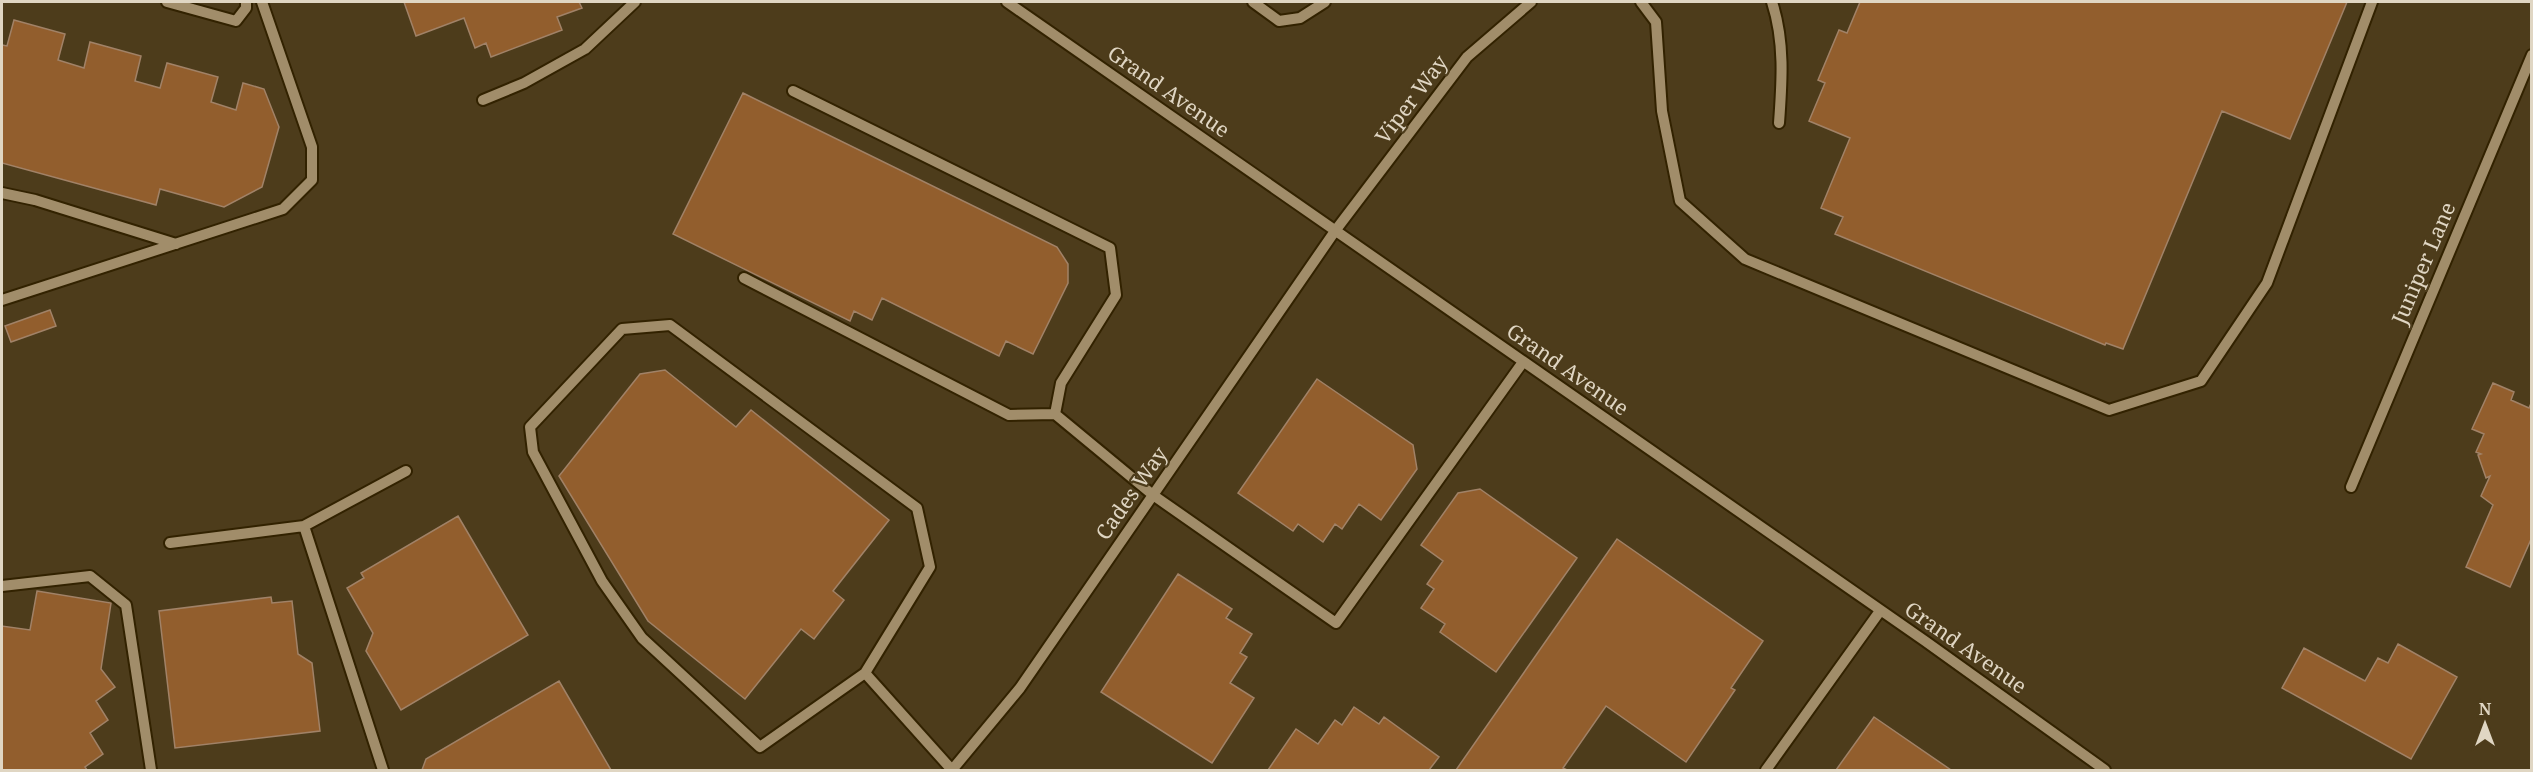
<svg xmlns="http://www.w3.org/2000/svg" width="2533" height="772" font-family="'Noto Serif',serif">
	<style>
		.building { fill: #925e2d; stroke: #a18267; stroke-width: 1.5 }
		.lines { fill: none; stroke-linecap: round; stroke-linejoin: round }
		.minor-casing { stroke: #322200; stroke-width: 14 }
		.minor { stroke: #a18d6a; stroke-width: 10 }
		.labels { text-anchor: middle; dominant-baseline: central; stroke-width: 4.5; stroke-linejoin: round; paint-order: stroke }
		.street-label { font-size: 21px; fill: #e0d6c3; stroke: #4d3c1b }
	</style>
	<rect width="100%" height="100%" fill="#4d3c1b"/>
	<path class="building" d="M404,2H579L582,8L557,17L562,30L491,57L486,43L475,48L464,18L416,36Z
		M1860,2H2347L2290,139L2222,111L2123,349L2106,343L2105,345L1835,234L1843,217L1821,208L1850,138L1809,121L1825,83L1818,80L1839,30L1847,33Z
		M14,20L65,34L58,60L84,68L90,42L141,56L135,81L160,88L167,63L218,77L211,102L236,110L243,83L264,89L279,127L262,187L224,207L160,189L156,205L2,163V45L7,46Z
		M743,93L1057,247L1068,264V283L1033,354L1006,341L999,356L882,298L872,320L854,311L850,321L673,234Z
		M50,310L56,326L11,342L5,326Z
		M665,370L736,427L751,410L889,520L833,591L844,600L814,639L801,629L745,699L648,621L559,476L640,374Z
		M1317,379L1413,445L1417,469L1381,520L1359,504L1342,529L1335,524L1323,542L1298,524L1293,531L1238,493Z
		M2493,383L2514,392L2511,400L2529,408L2532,401V537L2510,587L2466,567L2493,505L2481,496L2490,476L2486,478L2478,455L2481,454L2476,452L2484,434L2472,429Z
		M1480,489L1577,558L1496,672L1440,632L1445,624L1421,608L1434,589L1427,584L1443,561L1421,545L1458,493Z
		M458,516L528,635L401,710L366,651L373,633L347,588L364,578L361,573Z
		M1617,539L1763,641L1731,688L1735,690L1686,762L1606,706L1563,768L1567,770H1456Z
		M1178,574L1232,609L1226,618L1252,634L1240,653L1247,657L1230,683L1254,698L1212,763L1101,692Z
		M37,591L111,603L101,669L115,687L96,701L108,720L90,733L103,754L85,767L87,770H2V626L30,630Z
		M271,597L272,603L292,601L298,654L312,663L320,731L175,748L159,611Z
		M2398,644L2457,677L2411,759L2282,688L2304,648L2365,681L2378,658L2388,663Z
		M559,681L611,770H422L426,759Z
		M1354,707L1379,724L1384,717L1439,757L1429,770H1268L1296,729L1318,744L1335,720L1342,725Z
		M1874,717L1951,770H1836Z"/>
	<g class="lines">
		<g class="minor-casing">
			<path id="minor" d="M167,2L236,21L246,8V2
				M1007,2L1925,641L2105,770
				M1253,2L1279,21L1300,18L1325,2
				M1641,2L1656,22L1662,111L1680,201L1745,259L2109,410L2201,381L2267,283L2372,2
				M1772,2C1785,42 1782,82 1779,123
				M793,91L1110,248L1116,295L1061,383L1055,414
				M483,100L524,83L585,49L635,2
				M2,193L35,200L176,244
				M744,278L1009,415L1055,414L1153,495L1336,623L1523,362
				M2,300L283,209L312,180V147L262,2
				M670,325L917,508L930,567L865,673L760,747L642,638L602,581L533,452L530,427L622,329Z
				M2351,487L2532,55
				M170,543L304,526
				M2,586L90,576L126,605L151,770
				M865,673L952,770
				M383,770L304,526L406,471
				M952,770L1020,688L1335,231L1467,57L1531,2
				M1766,770L1880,611"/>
		</g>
		<use href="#minor" class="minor"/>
	</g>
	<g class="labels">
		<g class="street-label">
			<text transform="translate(1169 91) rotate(35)">Grand Avenue</text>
			<text transform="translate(1411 99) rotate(-53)">Viper Way</text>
			<text transform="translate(2423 263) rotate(-67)">Juniper Lane</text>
			<text transform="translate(1568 369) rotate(35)">Grand Avenue</text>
			<text transform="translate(1131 493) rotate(-55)">Cades Way</text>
			<text transform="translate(1966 647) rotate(35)">Grand Avenue</text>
		</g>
	</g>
	<rect width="2533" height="772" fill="none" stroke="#e0d6c3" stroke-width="6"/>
	<g transform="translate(2485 724)" stroke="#4d3c1b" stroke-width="4.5" paint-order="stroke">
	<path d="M0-4.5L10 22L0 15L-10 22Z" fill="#e0d6c3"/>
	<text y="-9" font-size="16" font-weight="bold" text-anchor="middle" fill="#e0d6c3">N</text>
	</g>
</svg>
